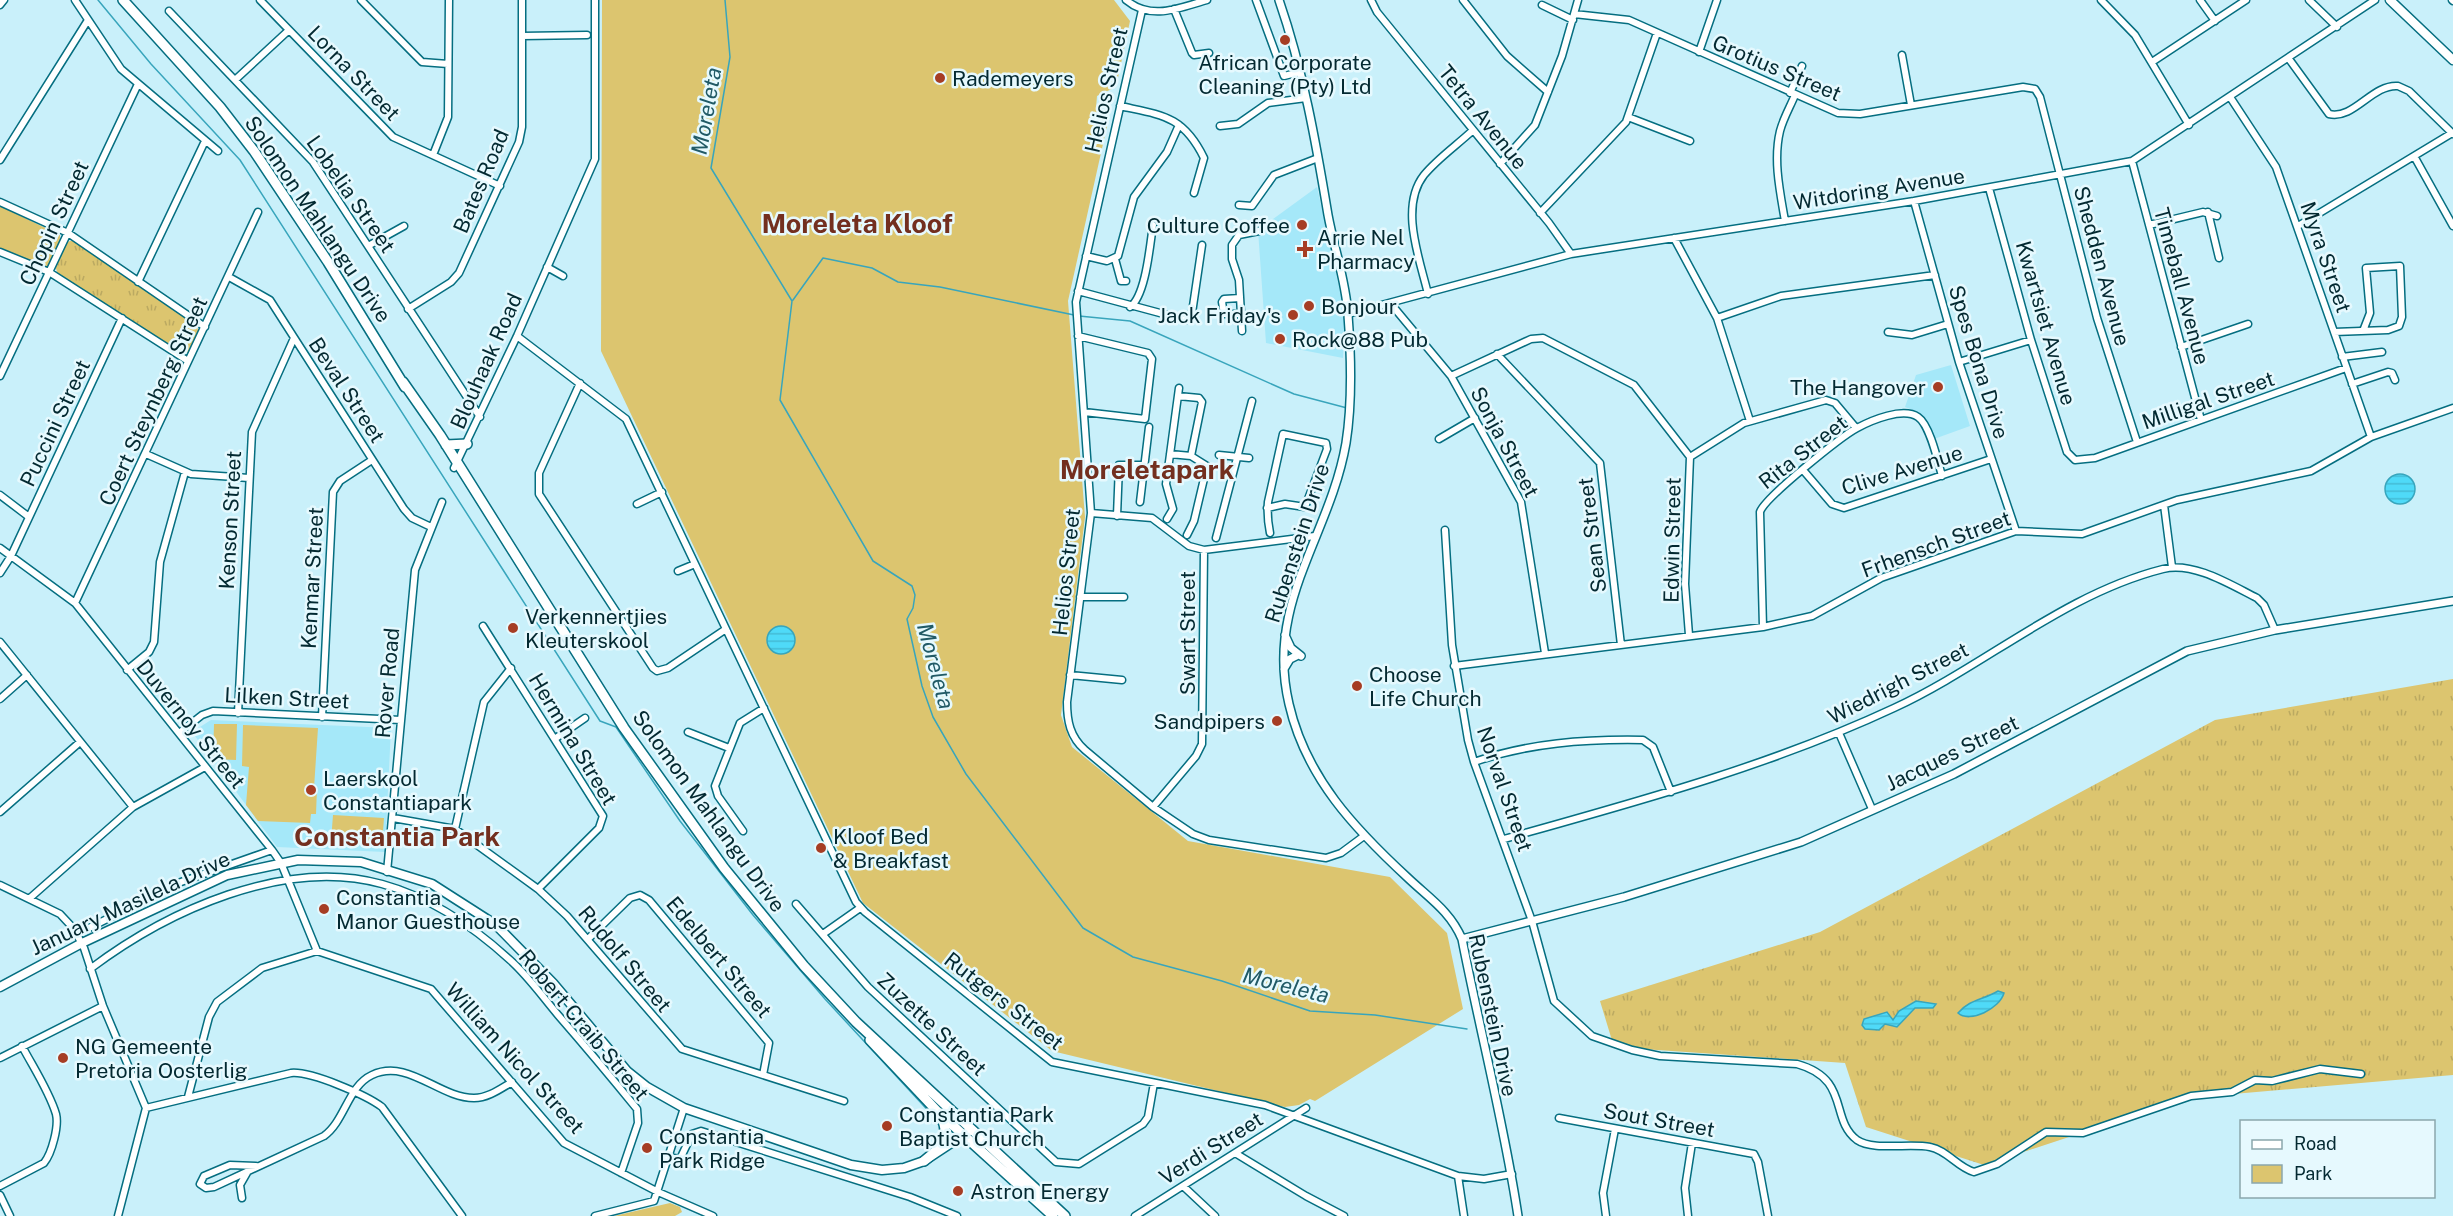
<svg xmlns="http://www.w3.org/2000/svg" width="2453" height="1216" font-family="'Public Sans',sans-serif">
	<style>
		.built { fill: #a5e8f9 }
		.grass { fill: url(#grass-tufts) }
		.green { fill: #dcc56f }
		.water { fill: url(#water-rules); stroke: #38a5bc; stroke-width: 1.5 }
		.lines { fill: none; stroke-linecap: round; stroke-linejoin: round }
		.stream { stroke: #38a5bc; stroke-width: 1.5 }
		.minor-casing { stroke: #056e80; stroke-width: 9 }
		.tertiary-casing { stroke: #056e80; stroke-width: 10 }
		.secondary-casing { stroke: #056e80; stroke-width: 11 }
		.primary-casing { stroke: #056e80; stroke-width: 12 }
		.minor { stroke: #fff; stroke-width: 6 }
		.tertiary { stroke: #fff; stroke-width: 7 }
		.secondary { stroke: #fff; stroke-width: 8 }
		.primary { stroke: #fff; stroke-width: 9 }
		.poi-dot { fill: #a63d24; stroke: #e6f9fe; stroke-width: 2 }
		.labels { text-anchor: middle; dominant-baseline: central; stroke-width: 5; stroke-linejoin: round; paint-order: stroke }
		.poi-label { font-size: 21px; fill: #032931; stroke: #e6f9fe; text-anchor: start }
		.street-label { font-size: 21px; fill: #032931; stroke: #e6f9fe }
		.water-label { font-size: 22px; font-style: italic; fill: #215a66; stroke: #e6f9fe }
		.district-label { font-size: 27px; font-weight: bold; fill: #732f1f; stroke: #e6f9fe }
	</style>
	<defs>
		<pattern id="grass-tufts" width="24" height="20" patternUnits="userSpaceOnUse" patternTransform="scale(1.5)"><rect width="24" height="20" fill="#dcc56f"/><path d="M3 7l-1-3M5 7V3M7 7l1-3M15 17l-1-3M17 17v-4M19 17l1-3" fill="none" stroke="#bba961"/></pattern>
		<pattern id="water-rules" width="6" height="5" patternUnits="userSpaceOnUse" patternTransform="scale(1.5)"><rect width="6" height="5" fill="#4fdaf8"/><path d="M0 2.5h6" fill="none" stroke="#43bbd5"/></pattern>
	</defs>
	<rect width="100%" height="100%" fill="#c9f0fa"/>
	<path class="built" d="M1317,187L1345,314L1343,358L1266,343L1258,230Z
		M1951,365L1970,426L1934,439L1928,423L1920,413L1905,407L1916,375Z
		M211,720L391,728L385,852L277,847L192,732Z"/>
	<path class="grass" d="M74,240L197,326L199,334L190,352L180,353L58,274L55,266L67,242Z
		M2453,679V1075L2187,1098L1984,1165L1866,1127L1845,1063L1614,1047L1600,1001L1820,932L2215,720Z"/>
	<path class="green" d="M602,0H1114L1130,21L1116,87L1097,96L1096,108L1107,126L1068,301L1085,517L1061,715L1072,747L1188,841L1390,877L1447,933L1463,1009L1315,1101L1310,1099L1299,1105L1285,1107L1052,1051L863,903L601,351Z
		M0,206L60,235V242L49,265L44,267L0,249Z
		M214,724H237L236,760L213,759Z
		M243,725L318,728L314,788H317L316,814H311L310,823L258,821L246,805L249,767L242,766Z
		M333,815L384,818L382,845L331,841Z
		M670,1203L680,1207L682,1212L675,1216H614Z"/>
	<path class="water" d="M2385 489a15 15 0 1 1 30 0a15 15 0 1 1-30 0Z
		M767 640a14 14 0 1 1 28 0a14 14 0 1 1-28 0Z
		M1998,991L2004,993C2000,1008 1970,1024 1958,1013C1970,999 1983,1000 1998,991Z
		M1916,1001L1936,1004L1933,1008H1915L1897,1027L1885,1024L1879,1030L1865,1029L1862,1025L1864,1019L1887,1012L1893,1020L1899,1011Z"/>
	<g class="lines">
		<path class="stream" d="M98,0L151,64L240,160L600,721L616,727L680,821L753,915L825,999L935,1118
			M725,0L730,57L711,168L792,301L780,400L873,561L912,586L915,595L913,608L907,619L922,686L933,717L966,774L1083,928L1133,957L1222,981L1310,1011L1375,1015L1467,1029
			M793,300L823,258L872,268L898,282L940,287L1074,315
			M1079,316L1130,321L1294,394L1347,408"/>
		<g class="minor-casing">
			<path id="minor" d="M75,0L121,69L218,151
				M260,0L393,137L500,186
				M361,0L422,62L448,64
				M1126,0C1151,21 1179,8 1207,0
				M1256,0L1284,76L1300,72
				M1371,0L1377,12L1549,223L1571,254
				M1463,0L1507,56L1548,92
				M2101,0L2135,35L2189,125
				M2200,0L2215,21
				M2309,0L2337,27
				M2452,0L2453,1
				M0,5L4,0
				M1542,5L1573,20
				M1174,9L1192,53L1194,55L1209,53
				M1142,10L1076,302L1091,513L1067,702C1067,721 1070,737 1085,750L1153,807L1193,834L1209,840L1326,858L1341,853L1364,836
				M169,11L313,162L480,417
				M1574,14L1629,20L1838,113L1860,114L2023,87L2035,89L2040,97L2097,318L2137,442
				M522,36L587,35
				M1699,52L1717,0
				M1902,55L1911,105
				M2289,59L2329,114C2354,120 2372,84 2398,86L2409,91L2453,134
				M2152,62L2246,0
				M235,80L289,30
				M1790,93L1802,66
				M2230,97L2276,167L2371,437
				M1120,106C1161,115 1183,115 1204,158L1194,193
				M1628,117L1690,141
				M1220,126L1238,124L1268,103L1306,98
				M433,155L448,117L449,0
				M2414,156L2453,226
				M0,160L88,20
				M2132,161L2201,420
				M1500,164L1535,125L1562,56L1578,0
				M1989,188L2031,340L2067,452L2075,460L2095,458L2346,368
				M1914,201L1959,362L2016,531
				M0,202L68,233L205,327
				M1239,205L1252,206L1274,175L1318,158
				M2208,212L2219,258
				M1540,213L1626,122L1657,33
				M1785,221C1780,192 1773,160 1780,131C1783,119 1790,107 1795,95
				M2149,225L2203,212L2217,216
				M2298,226L2452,133
				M1674,238L1717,318L1750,421
				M368,246L404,226
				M0,252L49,272L188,361
				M1086,256L1107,261L1118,256L1134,197L1167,152L1179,125
				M1115,259L1121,281H1126
				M547,267L563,276
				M229,277L270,300L404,509L412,518L431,527
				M138,282L205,141
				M1078,291L1186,320L1192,313L1202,245
				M1428,294C1420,260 1399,207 1424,175C1437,159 1457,145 1472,131
				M1240,298L1224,299L1222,302L1224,314H1241
				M1391,304L1451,376L1521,502L1545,653
				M1130,307C1146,296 1150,244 1153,225
				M408,309L451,282L459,273L519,142L522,127V0
				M1348,314L1571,254L1914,201L2132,161L2375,0
				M1717,318L1781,296L1935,275
				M1242,331L1239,280L1232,259V245L1239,235L1259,231
				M1888,332L1912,335L1948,324
				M2334,332L2388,330L2399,326L2402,317L2400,266L2366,268L2370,313L2363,331
				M517,336L626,419L856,902L865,912L1052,1062L1265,1105L1458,1176L1484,1179L1512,1174
				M1078,336L1148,353L1152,359L1145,419L1084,412
				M2181,347L2248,324
				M1497,354L1600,463L1621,645
				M2342,357L2382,352
				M1959,362L2031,340
				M0,376L138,84
				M1451,376L1531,339L1543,338L1634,385L1690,457
				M580,383L539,473V494L653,668L657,671L668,668L726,629
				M2352,384L2388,372L2392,373L2395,380
				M1178,396L1199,398L1202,402L1191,456
				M1439,439L1475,418
				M146,454L191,474L249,478
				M1170,454L1191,456L1207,466L1194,521L1187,535
				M1219,455L1249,458
				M454,468L517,336L595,159V0
				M1803,470L1832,504L1844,508L1991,459
				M0,495L29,517
				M1140,502L1149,427
				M637,504L662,492
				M2164,505L2172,567
				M1267,508L1285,504L1305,507L1327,449L1326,443L1283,434L1268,502C1267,513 1268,523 1270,533
				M1091,513L1152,518L1189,546L1204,550L1315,536
				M1117,516L1119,465H1144
				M1167,519L1173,509L1166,484L1179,388
				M1445,530L1452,645L1468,740L1474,762L1532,921L1554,1001L1592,1036L1632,1050L1660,1056L1797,1064C1851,1079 1829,1119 1857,1140C1873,1151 1910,1143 1930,1147C1947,1150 1957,1167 1974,1172L1997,1164L2046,1132L2083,1133L2191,1096L2232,1092L2255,1080L2272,1081L2320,1069L2361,1074
				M1216,538L1252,401
				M0,548L75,603L272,850L281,863L317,951
				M678,571L695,564
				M0,573L11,556L122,318
				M1080,597H1124
				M75,603L258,212
				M483,626L603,816L599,828L538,889
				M1763,627L1760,512C1764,498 1842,436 1857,428C1872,420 1903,407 1918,417C1930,425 1938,462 1942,476
				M1689,635L1685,584L1690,457L1744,423L1826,400L1835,403L1856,428
				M0,642L133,807
				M1454,666L1763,627L1812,616L1881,578L2016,531L2082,534L2177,500L2311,471L2371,437L2453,408
				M127,670L149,652L154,642L160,562L185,472
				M1070,675L1122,680
				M0,699L27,675
				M238,713L252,432L294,338
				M322,717L333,492L340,481L372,460
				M688,732L729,748
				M179,733L202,715L213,711L401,720
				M1839,733L1872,809
				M556,738L585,718
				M1474,762C1528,743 1585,739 1643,740L1653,747L1671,792
				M1153,807L1196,756L1202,744L1204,550
				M0,812L80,742
				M393,818L455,829L538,889L567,916L682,1049L844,1101
				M455,829L484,702L511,668
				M743,831L718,796L715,786L740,723L764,708
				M1504,839C1636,802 1770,766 1894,708C1985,666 2064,594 2163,569C2193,561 2231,585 2257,598L2264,605L2275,630
				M387,872L415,570L442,502
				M0,885L60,914L74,929L84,948L103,1006L146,1108L118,1216
				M30,898L133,807L205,767
				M796,904L868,987L1056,1162L1079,1164L1143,1124L1148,1117L1154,1083
				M87,929L181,882L272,850
				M823,934L860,908
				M588,939L630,898L640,895L649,900L769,1043L763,1075
				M90,969C167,911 284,857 382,884C429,897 474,927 510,960C528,976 542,996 558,1015C585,1046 611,1077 637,1109L638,1123L621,1173
				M0,1058L103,1006
				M188,1097L209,1017L217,1002L262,968L317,951L431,989L564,1143L658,1192L713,1216
				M146,1108L291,1073C311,1071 366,1095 382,1107L462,1216
				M1559,1118L1754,1154L1758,1162L1768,1216
				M1235,1153L1306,1196L1344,1216
				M667,1157L680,1159L692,1134L701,1131L910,1197L957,1216
				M256,1166L230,1165L204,1176L200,1184L206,1188L214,1187L324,1136C345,1121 348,1086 372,1075C408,1058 439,1098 474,1098C488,1098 500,1089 512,1082
				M1458,1176L1464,1216
				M0,1186L44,1163C52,1153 59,1126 56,1114C49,1091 33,1067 22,1046
				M1183,1186L1215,1216
				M0,1195L10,1216
				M242,1198L240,1185L248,1171
				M595,1216L654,1201L684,1108
				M1135,1216L1306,1108
				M1606,1216L1603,1193L1615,1129
				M1688,1216L1685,1188L1692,1143"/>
		</g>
		<g class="tertiary-casing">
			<path id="tertiary" d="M1279,0C1303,69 1316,143 1328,215C1334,248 1346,281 1348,315C1351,354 1352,405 1346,443C1330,536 1265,603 1289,704C1306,778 1355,829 1408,878C1429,898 1450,911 1462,939C1480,1031 1504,1123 1518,1216
				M1285,635L1291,648L1301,656
				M1284,669L1290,659L1298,655
				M1462,939L1624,897L1801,842L1954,774L2187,651L2275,630L2453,601"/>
		</g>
		<g class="secondary-casing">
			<path id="secondary" d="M2390,0L2453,60
				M0,987L82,943L227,875L298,860L361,862L432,884L496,925L553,983L627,1071L647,1087L684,1108L851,1165L882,1170L904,1168L924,1161L968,1132"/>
		</g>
		<g class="primary-casing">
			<path id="primary" d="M123,0L220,107L254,151L328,262L405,387
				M403,382L440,435L624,728L724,868L804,966L856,1022L1065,1216
				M446,445L467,444
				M870,1040L937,1111L1053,1216
				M924,1161C939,1149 952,1137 941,1117"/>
		</g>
		<use href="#minor" class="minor"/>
		<use href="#tertiary" class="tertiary"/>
		<use href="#secondary" class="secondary"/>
		<use href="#primary" class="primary"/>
	</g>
	<g class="poi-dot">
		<circle cx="1285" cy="40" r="6"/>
		<circle cx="940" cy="78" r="6"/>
		<circle cx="1302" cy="225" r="6"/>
		<path d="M1302 240h6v6h6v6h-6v6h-6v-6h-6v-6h6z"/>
		<circle cx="1309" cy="306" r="6"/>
		<circle cx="1293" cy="315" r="6"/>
		<circle cx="1280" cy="339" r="6"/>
		<circle cx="1938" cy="387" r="6"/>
		<circle cx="513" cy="628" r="6"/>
		<circle cx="1357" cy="686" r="6"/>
		<circle cx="1277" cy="721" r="6"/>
		<circle cx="311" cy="790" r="6"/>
		<circle cx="821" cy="848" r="6"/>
		<circle cx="324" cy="909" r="6"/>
		<circle cx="63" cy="1058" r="6"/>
		<circle cx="887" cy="1126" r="6"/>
		<circle cx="647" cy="1148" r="6"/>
		<circle cx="958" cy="1191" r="6"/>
	</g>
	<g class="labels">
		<g class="poi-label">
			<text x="1285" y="62" text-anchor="middle">African Corporate<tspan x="1285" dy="24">Cleaning (Pty) Ltd</tspan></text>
			<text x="952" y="78">Rademeyers</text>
			<text x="1290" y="225" text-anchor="end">Culture Coffee</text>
			<text x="1317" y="237">Arrie Nel<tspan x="1317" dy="24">Pharmacy</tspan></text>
			<text x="1321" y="306">Bonjour</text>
			<text x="1281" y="315" text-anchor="end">Jack Friday's</text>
			<text x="1292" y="339">Rock@88 Pub</text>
			<text x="1926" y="387" text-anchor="end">The Hangover</text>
			<text x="525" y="616">Verkennertjies<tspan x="525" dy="24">Kleuterskool</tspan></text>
			<text x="1369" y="674">Choose<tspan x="1369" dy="24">Life Church</tspan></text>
			<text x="1265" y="721" text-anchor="end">Sandpipers</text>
			<text x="323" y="778">Laerskool<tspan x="323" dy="24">Constantiapark</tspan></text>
			<text x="833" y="836">Kloof Bed<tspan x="833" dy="24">&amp; Breakfast</tspan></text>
			<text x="336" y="897">Constantia<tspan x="336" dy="24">Manor Guesthouse</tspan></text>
			<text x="75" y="1046">NG Gemeente<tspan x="75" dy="24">Pretoria Oosterlig</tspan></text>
			<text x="899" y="1114">Constantia Park<tspan x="899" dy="24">Baptist Church</tspan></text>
			<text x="659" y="1136">Constantia<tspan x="659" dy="24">Park Ridge</tspan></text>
			<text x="970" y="1191">Astron Energy</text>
		</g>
		<g class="street-label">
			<text transform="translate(1777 68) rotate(23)">Grotius Street</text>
			<text transform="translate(354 73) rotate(46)">Lorna Street</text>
			<text transform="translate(1106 90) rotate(-77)">Helios Street</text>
			<text transform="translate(1483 117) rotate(51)">Tetra Avenue</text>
			<text transform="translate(481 181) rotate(-67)">Bates Road</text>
			<text transform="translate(1879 189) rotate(-9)">Witdoring Avenue</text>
			<text transform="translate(351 194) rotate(55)">Lobelia Street</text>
			<text transform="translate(318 219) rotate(56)">Solomon Mahlangu Drive</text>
			<text transform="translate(54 223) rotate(-65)">Chopin Street</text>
			<text transform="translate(2326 257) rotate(71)">Myra Street</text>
			<text transform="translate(2102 266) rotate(75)">Shedden Avenue</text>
			<text transform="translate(2182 286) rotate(75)">Timeball Avenue</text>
			<text transform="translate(2046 323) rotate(74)">Kwartsiet Avenue</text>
			<text transform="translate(486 361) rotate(-66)">Blouhaak Road</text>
			<text transform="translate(1979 362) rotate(73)">Spes Bona Drive</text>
			<text transform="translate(347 390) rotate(57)">Beval Street</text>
			<text transform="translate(2208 400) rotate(-19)">Milligal Street</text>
			<text transform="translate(153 401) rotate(-65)">Coert Steynberg Street</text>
			<text transform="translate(55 423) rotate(-65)">Puccini Street</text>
			<text transform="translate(1505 442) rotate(62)">Sonja Street</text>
			<text transform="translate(1803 452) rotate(-38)">Rita Street</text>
			<text transform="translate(1902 470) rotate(-17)">Clive Avenue</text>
			<text transform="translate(230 520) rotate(-87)">Kenson Street</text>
			<text transform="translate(1592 535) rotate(-97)">Sean Street</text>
			<text transform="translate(1672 540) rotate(-89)">Edwin Street</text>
			<text transform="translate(1297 543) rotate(-72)">Rubenstein Drive</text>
			<text transform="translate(1936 544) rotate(-20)">Frhensch Street</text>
			<text transform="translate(1066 572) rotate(-84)">Helios Street</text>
			<text transform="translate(312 578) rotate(-87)">Kenmar Street</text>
			<text transform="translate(1187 633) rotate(-90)">Swart Street</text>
			<text transform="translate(387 683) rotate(-85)">Rover Road</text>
			<text transform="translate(1898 683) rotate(-27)">Wiedrigh Street</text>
			<text transform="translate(287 698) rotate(3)">Lilken Street</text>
			<text transform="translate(191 724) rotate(51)">Duvernoy Street</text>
			<text transform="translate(573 739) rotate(59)">Hermina Street</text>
			<text transform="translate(1952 753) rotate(-26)">Jacques Street</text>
			<text transform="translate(1505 789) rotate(71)">Norval Street</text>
			<text transform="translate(709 811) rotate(54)">Solomon Mahlangu Drive</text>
			<text transform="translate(130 903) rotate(-25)">January Masilela Drive</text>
			<text transform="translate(719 957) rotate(50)">Edelbert Street</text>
			<text transform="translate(625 959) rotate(50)">Rudolf Street</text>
			<text transform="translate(1004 1001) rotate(38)">Rutgers Street</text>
			<text transform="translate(1493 1015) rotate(78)">Rubenstein Drive</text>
			<text transform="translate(932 1024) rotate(43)">Zuzette Street</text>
			<text transform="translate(584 1025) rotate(50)">Robert Craib Street</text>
			<text transform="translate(515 1058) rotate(48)">William Nicol Street</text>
			<text transform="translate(1659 1120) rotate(10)">Sout Street</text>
			<text transform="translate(1211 1148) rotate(-32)">Verdi Street</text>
		</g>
		<g class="water-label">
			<text transform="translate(706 111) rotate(-80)">Moreleta</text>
			<text transform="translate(936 666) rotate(75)">Moreleta</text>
			<text transform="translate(1286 985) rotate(14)">Moreleta</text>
		</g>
		<g class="district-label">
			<text x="857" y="223">Moreleta Kloof</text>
			<text x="1147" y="469">Moreletapark</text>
			<text x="397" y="836">Constantia Park</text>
		</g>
	</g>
	<rect x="2240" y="1120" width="195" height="78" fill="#e6f9fe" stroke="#8ba6ac" stroke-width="1.5"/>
	<rect x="2252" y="1140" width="30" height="9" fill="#ffffff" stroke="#8ba6ac" stroke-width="1.5"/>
	<text x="2294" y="1150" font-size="18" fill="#032931">Road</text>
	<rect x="2252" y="1165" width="30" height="18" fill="#dcc56f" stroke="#8ba6ac" stroke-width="1.5"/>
	<text x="2294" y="1180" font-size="18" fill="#032931">Park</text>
</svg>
